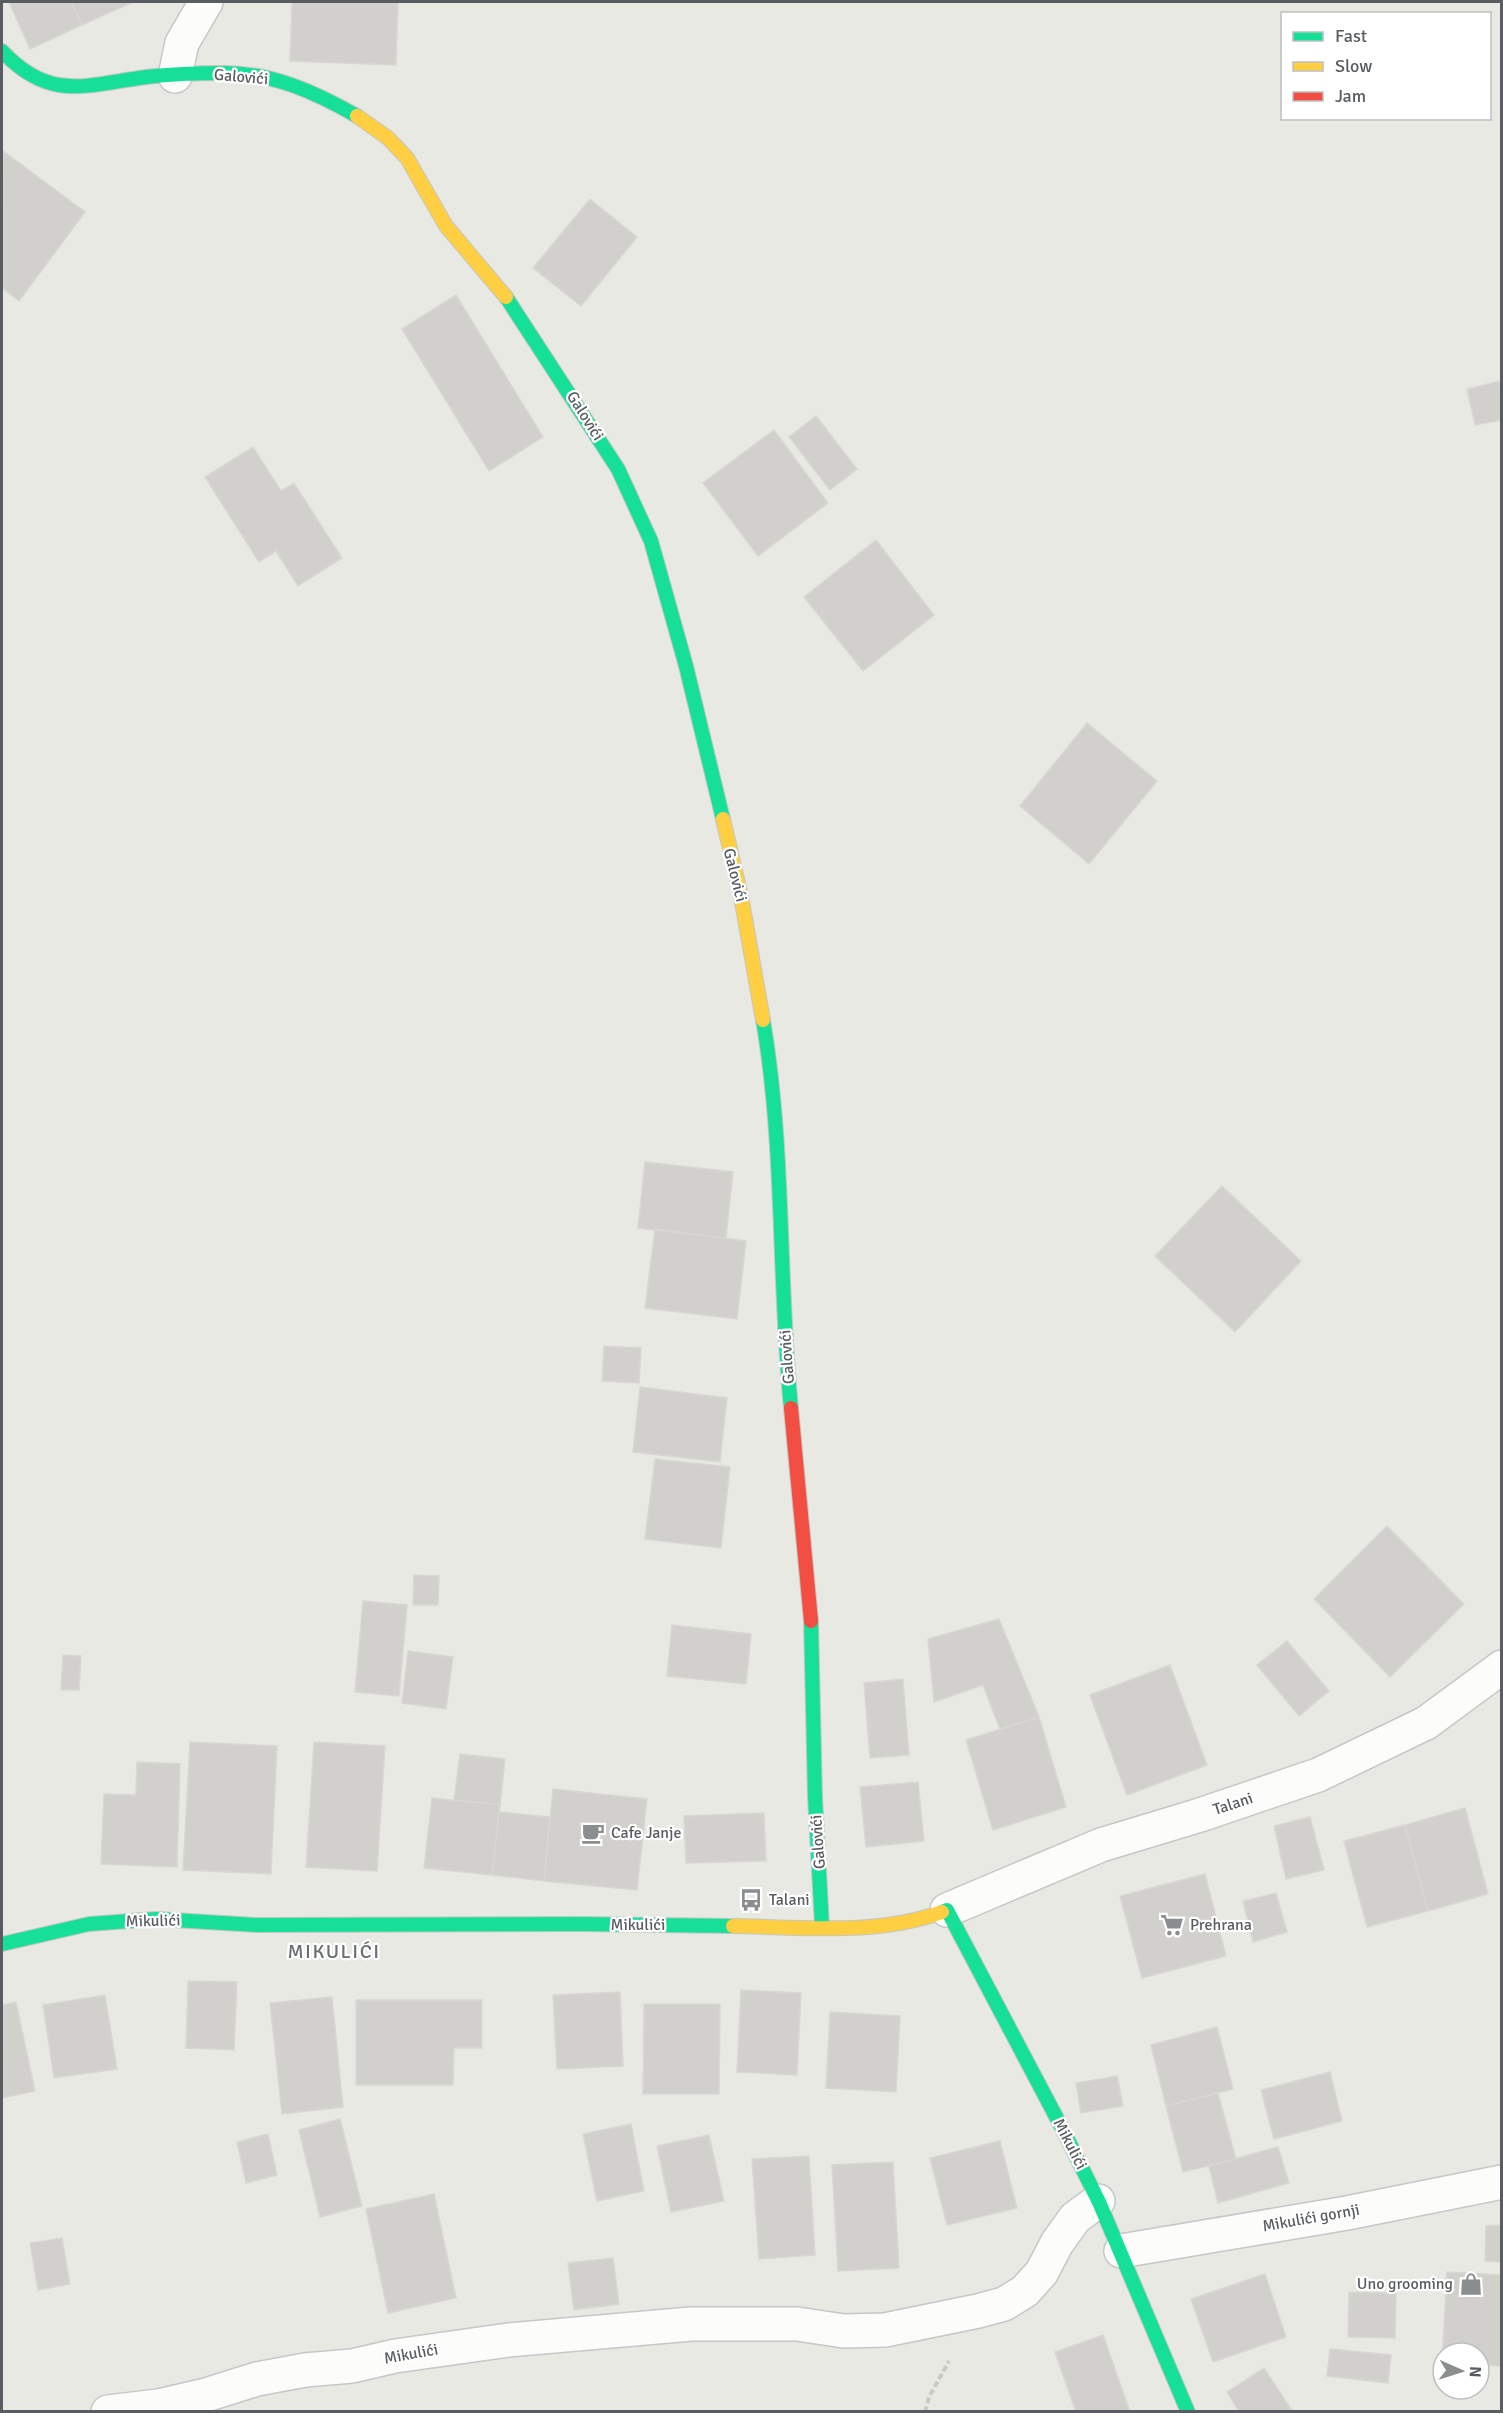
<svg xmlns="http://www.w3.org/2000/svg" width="1503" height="2413" font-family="Signika,sans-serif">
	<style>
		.building { fill: #d1d0cd; stroke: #d8d7d3; stroke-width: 1.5 }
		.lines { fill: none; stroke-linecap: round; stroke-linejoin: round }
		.street-casing { stroke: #c6c7c6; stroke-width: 36 }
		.fast-casing { stroke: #c5c6c4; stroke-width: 16 }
		.slow-casing { stroke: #c5c6c4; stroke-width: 16 }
		.jam-casing { stroke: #c5c6c4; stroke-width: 16 }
		.path { stroke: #c6cbc9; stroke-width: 4; stroke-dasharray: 6 3; stroke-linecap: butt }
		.street { stroke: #fcfcfb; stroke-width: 33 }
		.fast { stroke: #16e098; stroke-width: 14 }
		.slow { stroke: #ffcf43; stroke-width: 14 }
		.jam { stroke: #f24e42; stroke-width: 14 }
		.labels { text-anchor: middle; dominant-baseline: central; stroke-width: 4.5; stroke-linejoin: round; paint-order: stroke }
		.street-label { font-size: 16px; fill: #595d61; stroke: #fff }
		.poi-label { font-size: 16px; fill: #595d61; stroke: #fff; text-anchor: start }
		.quarter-label { font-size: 20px; letter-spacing: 1.5px; fill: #6a6f73; stroke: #fff }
	</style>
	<rect width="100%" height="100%" fill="#e9e9e4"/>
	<path class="building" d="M9,2H71L82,25L30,49Z
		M71,2H133L82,25Z
		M292,2H398L396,65L290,61Z
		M3,151L85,212L19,301L2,288Z
		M590,199L637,237L581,306L533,268Z
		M456,295L543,437L489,471L402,329Z
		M1500,381L1502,420L1475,425L1467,389Z
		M816,416L857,469L830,490L789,437Z
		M774,430L828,503L758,556L703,483Z
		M253,447L281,491L294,483L342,558L298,586L276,551L259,562L205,477Z
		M876,540L934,615L863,671L804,597Z
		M1087,723L1157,781L1089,864L1020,806Z
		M645,1162L733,1172L726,1238L638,1228Z
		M1222,1186L1301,1261L1235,1332L1155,1256Z
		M655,1229L746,1241L737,1319L645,1308Z
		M604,1346L641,1348L639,1383L602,1381Z
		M640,1387L727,1398L720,1462L633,1452Z
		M655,1459L730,1467L721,1548L645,1539Z
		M1387,1526L1464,1604L1390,1677L1314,1599Z
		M414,1575L439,1576L438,1605H413Z
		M363,1601L407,1605L399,1696L355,1692Z
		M999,1619L1039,1717L1000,1729L983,1685L934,1702L928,1639Z
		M672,1625L751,1634L746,1684L667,1676Z
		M1287,1641L1329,1691L1299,1716L1257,1665Z
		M408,1651L453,1657L446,1709L402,1703Z
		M63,1655L81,1656L79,1690H61Z
		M1170,1665L1207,1765L1127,1795L1090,1695Z
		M903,1679L909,1755L870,1758L864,1683Z
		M1039,1717L1066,1807L993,1830L966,1740Z
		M190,1742L277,1746L271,1874L183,1870Z
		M314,1742L385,1746L377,1871L306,1867Z
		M460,1754L505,1759L500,1805L454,1800Z
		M137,1762L180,1764L177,1867L101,1864L104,1794L136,1795Z
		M918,1782L924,1841L866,1847L860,1787Z
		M553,1789L647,1799L637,1890L544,1881Z
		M432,1798L500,1805L492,1875L424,1868Z
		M1465,1808L1488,1894L1428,1911L1405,1825Z
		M499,1812L550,1817L544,1881L492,1875Z
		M764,1813L766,1861L686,1863L684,1816Z
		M1310,1817L1324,1870L1286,1879L1274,1826Z
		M1405,1825L1428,1911L1367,1927L1344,1841Z
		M1205,1874L1226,1956L1142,1978L1120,1896Z
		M1276,1893L1287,1932L1253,1942L1243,1901Z
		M188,1981L237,1982L234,2050L186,2048Z
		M741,1990L801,1993L797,2075L737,2072Z
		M620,1992L623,2066L557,2069L553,1995Z
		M105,1995L117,2069L54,2078L43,2005Z
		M332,1997L343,2107L282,2114L270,2003Z
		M356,2000H482V2048H454L453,2085H356Z
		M16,2002L35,2091L2,2098V2005Z
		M644,2004H720L719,2094H643Z
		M830,2012L900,2016L896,2092L826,2088Z
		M1217,2027L1233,2089L1166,2106L1151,2045Z
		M1330,2072L1342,2121L1274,2139L1261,2090Z
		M1117,2076L1123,2106L1081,2113L1076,2083Z
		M1218,2093L1236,2159L1183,2172L1166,2106Z
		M340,2119L362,2206L320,2217L299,2130Z
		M631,2124L644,2191L597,2201L583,2134Z
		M268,2134L277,2175L246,2183L237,2142Z
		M709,2135L724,2201L671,2212L657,2146Z
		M1000,2141L1017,2208L947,2225L930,2158Z
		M1278,2147L1289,2183L1218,2203L1209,2166Z
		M809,2156L815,2255L759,2259L752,2159Z
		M893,2162L899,2268L838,2271L832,2165Z
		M434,2194L456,2298L388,2313L366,2209Z
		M1502,2225V2262L1485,2261L1486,2226Z
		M62,2238L70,2284L38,2290L30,2243Z
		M613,2258L619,2304L574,2310L568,2263Z
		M1447,2272L1502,2275V2366L1479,2365V2353H1443L1442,2363Z
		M1265,2274L1286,2337L1213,2362L1191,2299Z
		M1349,2292L1396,2293L1395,2338L1348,2337Z
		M1103,2335L1130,2412H1076L1055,2352Z
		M1330,2349L1391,2355L1388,2383L1327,2376Z
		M1264,2368L1293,2412H1239L1227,2392Z"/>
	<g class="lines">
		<g class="street-casing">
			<path id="street" d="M175,76L182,43L206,2
				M947,1910L1101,1845L1200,1815L1318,1775L1426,1723L1502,1667
				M1121,2251L1347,2213L1502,2182
				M108,2412L158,2406L206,2395L257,2379L305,2370L352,2366L395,2356L508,2340L691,2324H797L844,2331L885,2330L978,2311L1004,2304L1025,2291L1042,2272L1057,2243L1075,2218L1098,2201"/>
		</g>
		<g class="fast-casing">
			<path id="fast" d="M2,51C50,102 86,85 146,77C171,74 199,73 224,73C273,73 315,92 357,116
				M506,297L618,469L651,541L686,666L723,819
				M763,1020C785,1148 778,1279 791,1408
				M811,1621L815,1797L822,1926
				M942,1912L947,1910L1062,2128L1099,2202L1188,2412
				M2,1944L89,1924L157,1919L257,1925L579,1924L733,1926"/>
		</g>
		<g class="slow-casing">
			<path id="slow" d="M357,116L388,138L407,158L446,226L506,297
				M723,819L741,896L763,1020
				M733,1926C802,1927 876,1936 942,1912"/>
		</g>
		<g class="jam-casing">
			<path id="jam" d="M791,1408L811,1621"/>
		</g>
		<path class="path" d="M925,2412L929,2397L949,2361"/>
		<use href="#street" class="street"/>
		<use href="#fast" class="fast"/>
		<use href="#slow" class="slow"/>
		<use href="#jam" class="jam"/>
	</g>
	<defs>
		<g id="cafe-bare" transform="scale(1.8)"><path d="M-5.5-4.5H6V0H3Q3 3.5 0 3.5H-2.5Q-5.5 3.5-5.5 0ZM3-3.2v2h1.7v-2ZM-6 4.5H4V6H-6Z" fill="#8b8e8f" stroke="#fff" stroke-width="2.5" paint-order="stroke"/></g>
		<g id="bus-bare" transform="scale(1.8)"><path d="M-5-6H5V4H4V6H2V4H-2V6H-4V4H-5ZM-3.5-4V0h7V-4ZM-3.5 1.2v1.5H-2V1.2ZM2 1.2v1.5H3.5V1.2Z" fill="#8b8e8f" stroke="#fff" stroke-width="2.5" paint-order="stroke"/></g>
		<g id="supermarket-bare" transform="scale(1.8)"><path d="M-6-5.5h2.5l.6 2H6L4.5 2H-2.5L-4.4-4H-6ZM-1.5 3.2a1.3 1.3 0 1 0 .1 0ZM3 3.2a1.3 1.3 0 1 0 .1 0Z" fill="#8b8e8f" stroke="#fff" stroke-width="2.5" paint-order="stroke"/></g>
		<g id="shop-bare" transform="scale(1.8)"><path d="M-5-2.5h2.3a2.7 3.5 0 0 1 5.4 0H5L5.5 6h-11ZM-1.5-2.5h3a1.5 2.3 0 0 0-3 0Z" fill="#8b8e8f" stroke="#fff" stroke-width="2.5" paint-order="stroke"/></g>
	</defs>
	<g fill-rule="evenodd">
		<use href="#cafe-bare" x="593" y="1833"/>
		<use href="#bus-bare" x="751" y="1900"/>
		<use href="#supermarket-bare" x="1172" y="1925"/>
		<use href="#shop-bare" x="1471" y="2284"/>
	</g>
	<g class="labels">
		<g class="street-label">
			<text transform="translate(241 77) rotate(5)">Galovići</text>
			<text transform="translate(585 416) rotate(58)">Galovići</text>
			<text transform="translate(735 875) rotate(76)">Galovići</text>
			<text transform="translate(787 1357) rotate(-94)">Galovići</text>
			<text transform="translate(1233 1804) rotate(-18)">Talani</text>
			<text transform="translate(818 1842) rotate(-94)">Galovići</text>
			<text transform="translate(153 1921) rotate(-1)">Mikulići</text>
			<text x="638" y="1925">Mikulići</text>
			<text transform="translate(1070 2144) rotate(63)">Mikulići</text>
			<text transform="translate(1311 2218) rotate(-10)">Mikulići gornji</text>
			<text transform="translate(411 2354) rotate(-10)">Mikulići</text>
		</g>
		<g class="poi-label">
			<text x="611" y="1833">Cafe Janje</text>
			<text x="769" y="1900">Talani</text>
			<text x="1190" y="1925">Prehrana</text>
			<text x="1453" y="2284" text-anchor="end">Uno grooming</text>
		</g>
		<g class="quarter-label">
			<text x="334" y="1951">MIKULIĆI</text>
		</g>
	</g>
	<rect width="1503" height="2413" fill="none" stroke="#595d61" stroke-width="6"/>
	<rect x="1281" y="12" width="210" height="108" fill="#ffffff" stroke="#bdbec0" stroke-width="1.5"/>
	<rect x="1293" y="32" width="30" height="9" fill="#16e098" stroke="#bdbec0" stroke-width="1.5"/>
	<text x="1335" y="42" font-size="18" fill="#595d61">Fast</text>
	<rect x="1293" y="62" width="30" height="9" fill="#ffcf43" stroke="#bdbec0" stroke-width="1.5"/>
	<text x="1335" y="72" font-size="18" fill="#595d61">Slow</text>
	<rect x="1293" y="92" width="30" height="9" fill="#f24e42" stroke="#bdbec0" stroke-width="1.5"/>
	<text x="1335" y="102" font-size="18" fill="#595d61">Jam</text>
	<g transform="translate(1461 2371) rotate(93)"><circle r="28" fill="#ffffff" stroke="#bdbec0" stroke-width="1.5"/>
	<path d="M0-4.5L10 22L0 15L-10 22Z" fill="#8b8e8f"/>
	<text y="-9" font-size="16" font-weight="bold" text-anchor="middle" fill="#595d61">N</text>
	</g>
</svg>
